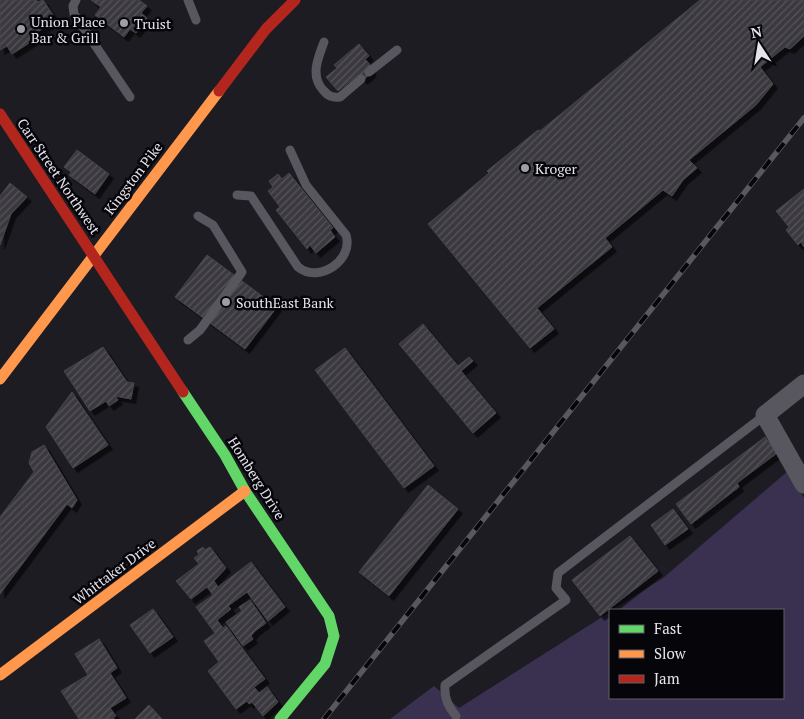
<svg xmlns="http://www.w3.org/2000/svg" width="804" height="719" font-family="'PT Serif',serif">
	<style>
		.green { fill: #3a3151 }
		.building { fill: url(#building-hatch); stroke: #46444b; filter: url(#shadow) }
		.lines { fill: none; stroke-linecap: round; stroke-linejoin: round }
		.lane { stroke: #58565e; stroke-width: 9 }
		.street { stroke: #58565e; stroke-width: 19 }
		.fast { stroke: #63d668; stroke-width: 11 }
		.slow { stroke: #ff974d; stroke-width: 11 }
		.jam { stroke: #b3261e; stroke-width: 11 }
		.rail-casing { stroke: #59585f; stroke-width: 5.5 }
		.rail { stroke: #06050a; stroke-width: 4; stroke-dasharray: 11; stroke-linecap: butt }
		.poi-dot { fill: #9f9da6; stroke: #06050a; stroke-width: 2 }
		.labels { text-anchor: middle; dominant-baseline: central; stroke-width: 5; stroke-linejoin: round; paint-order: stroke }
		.poi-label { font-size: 14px; fill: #e5e3ec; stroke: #06050a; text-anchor: start }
		.street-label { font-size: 14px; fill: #e5e3ec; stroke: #06050a }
	</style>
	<defs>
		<pattern id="building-hatch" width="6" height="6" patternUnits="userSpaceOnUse" patternTransform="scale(1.25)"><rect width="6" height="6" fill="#3a393f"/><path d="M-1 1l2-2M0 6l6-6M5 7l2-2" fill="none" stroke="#56565b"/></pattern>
		<filter id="shadow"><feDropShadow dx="4.5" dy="4.5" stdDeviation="0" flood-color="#0009"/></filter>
	</defs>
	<rect width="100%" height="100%" fill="#1d1c23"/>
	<path class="green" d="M789,470L804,498V719H390L434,686L459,708L610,612V698H783V610H612L663,578Z"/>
	<path class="building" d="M0,0H36L38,2L43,0L53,15L48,17L52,23L34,34L37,38L12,54L7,46L0,50Z
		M91,0H139L147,6L141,13L147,18L136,33L130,29L124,37L95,15L101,7Z
		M700,0H804V36L790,49L785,47L760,67L773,84L756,105L689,160L697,168L683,180L672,196L663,190L605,238L612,247L537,308L554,329L530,348L428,224L489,173L487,171L538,130L540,131Z
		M359,44L369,56L365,59L371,66V73L363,80L358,75L338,91L326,77L337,68L334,65Z
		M77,150L109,174L95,194L69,175L71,172L64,167Z
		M289,173L333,228L330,230L335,237L316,253L310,245L307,249L276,210L280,207L268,191L273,187L269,181L278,174L282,179Z
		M10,183L27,197L11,214L0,245V196Z
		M804,189V247L801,242L798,245L786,230L789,227L776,211Z
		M207,255L277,307L245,349L175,297Z
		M423,324L458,366L469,357L473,361L461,371L496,413L473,433L399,344Z
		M103,347L127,382L134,383L131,399L115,396L118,400L109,406L106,401L90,411L64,371Z
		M345,348L434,466L404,488L315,370Z
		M72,392L108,445L73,468L46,427Z
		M765,437L777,453L737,483L739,487L691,524L676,504Z
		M44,445L77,500L72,508L67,504L0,594V517L34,472L29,463L32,452Z
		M428,485L458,509L389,596L359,572Z
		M673,509L688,529L665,545L651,525Z
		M630,536L658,571L600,616L572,580Z
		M203,547L205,550L210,547L226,568L214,581L218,587L251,562L285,607L268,621L247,592L228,606L231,609L217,620L223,628L226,626L265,679L254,687L259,693L267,687L278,702L263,716L252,702L249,704L247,701L236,709L208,671L219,662L204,641L215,633L196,607L213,595L207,587L191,599L176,581L199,564L194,558L199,555L197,551Z
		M250,600L266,623L255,631L251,636L253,639L243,646L226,622L242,611L239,607Z
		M153,609L173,637L150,653L130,625Z
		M99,639L117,668L110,673L126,698L110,708L116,716L113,717L114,719H79L61,691L88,675L75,654Z
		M149,705L162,719H135Z"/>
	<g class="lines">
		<path class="lane" d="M76,0L73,6L74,14L130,97
			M188,0L196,20
			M324,42C318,58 310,76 323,90C328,96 332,98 340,97L361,79
			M369,72L397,50
			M237,195L251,196L298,267C319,284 354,260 346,235L306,185L290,150
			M188,340L200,330L242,272L213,225L198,216
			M456,716C448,706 444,698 445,685L566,600L556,588L558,573L765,415"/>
		<path class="street" d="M804,384L765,415L804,484"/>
		<path class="fast" d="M183,392L225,455L245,491L329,616L334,636L325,664L280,719"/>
		<path class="slow" d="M0,379L219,91
			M0,675L245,491"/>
		<path class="jam" d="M219,91L266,29L295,0
			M0,114L183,392"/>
		<g class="rail-casing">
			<path id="rail" d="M324,719L804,118"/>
		</g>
		<use href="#rail" class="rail"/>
	</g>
	<g class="poi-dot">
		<circle cx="124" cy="23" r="5"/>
		<circle cx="21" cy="29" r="5"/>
		<circle cx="525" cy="168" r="5"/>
		<circle cx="226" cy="302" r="5"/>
	</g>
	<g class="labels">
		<g class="poi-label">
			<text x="31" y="21">Union Place<tspan x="31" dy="16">Bar &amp; Grill</tspan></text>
			<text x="134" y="23">Truist</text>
			<text x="535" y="168">Kroger</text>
			<text x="236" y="302">SouthEast Bank</text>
		</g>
		<g class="street-label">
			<text transform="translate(59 176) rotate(56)">Carr Street Northwest</text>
			<text transform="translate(133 178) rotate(-53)">Kingston Pike</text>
			<text transform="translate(257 478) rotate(58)">Homberg Drive</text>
			<text transform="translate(114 571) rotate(-37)">Whittaker Drive</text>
		</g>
	</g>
	<rect x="609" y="609" width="175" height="90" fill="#06050a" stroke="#5f5e64"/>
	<rect x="619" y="625" width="25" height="8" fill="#63d668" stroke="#5f5e64"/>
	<text x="654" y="634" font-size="15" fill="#e5e3ec">Fast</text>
	<rect x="619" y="650" width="25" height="8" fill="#ff974d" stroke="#5f5e64"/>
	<text x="654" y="659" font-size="15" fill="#e5e3ec">Slow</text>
	<rect x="619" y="675" width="25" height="8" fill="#b3261e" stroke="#5f5e64"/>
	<text x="654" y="684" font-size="15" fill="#e5e3ec">Jam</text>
	<g transform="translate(759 45) rotate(348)" stroke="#06050a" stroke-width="4" paint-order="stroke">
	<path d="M0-4L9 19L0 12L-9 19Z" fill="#e5e3ec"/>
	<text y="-8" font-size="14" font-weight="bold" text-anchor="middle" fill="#e5e3ec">N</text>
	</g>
</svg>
